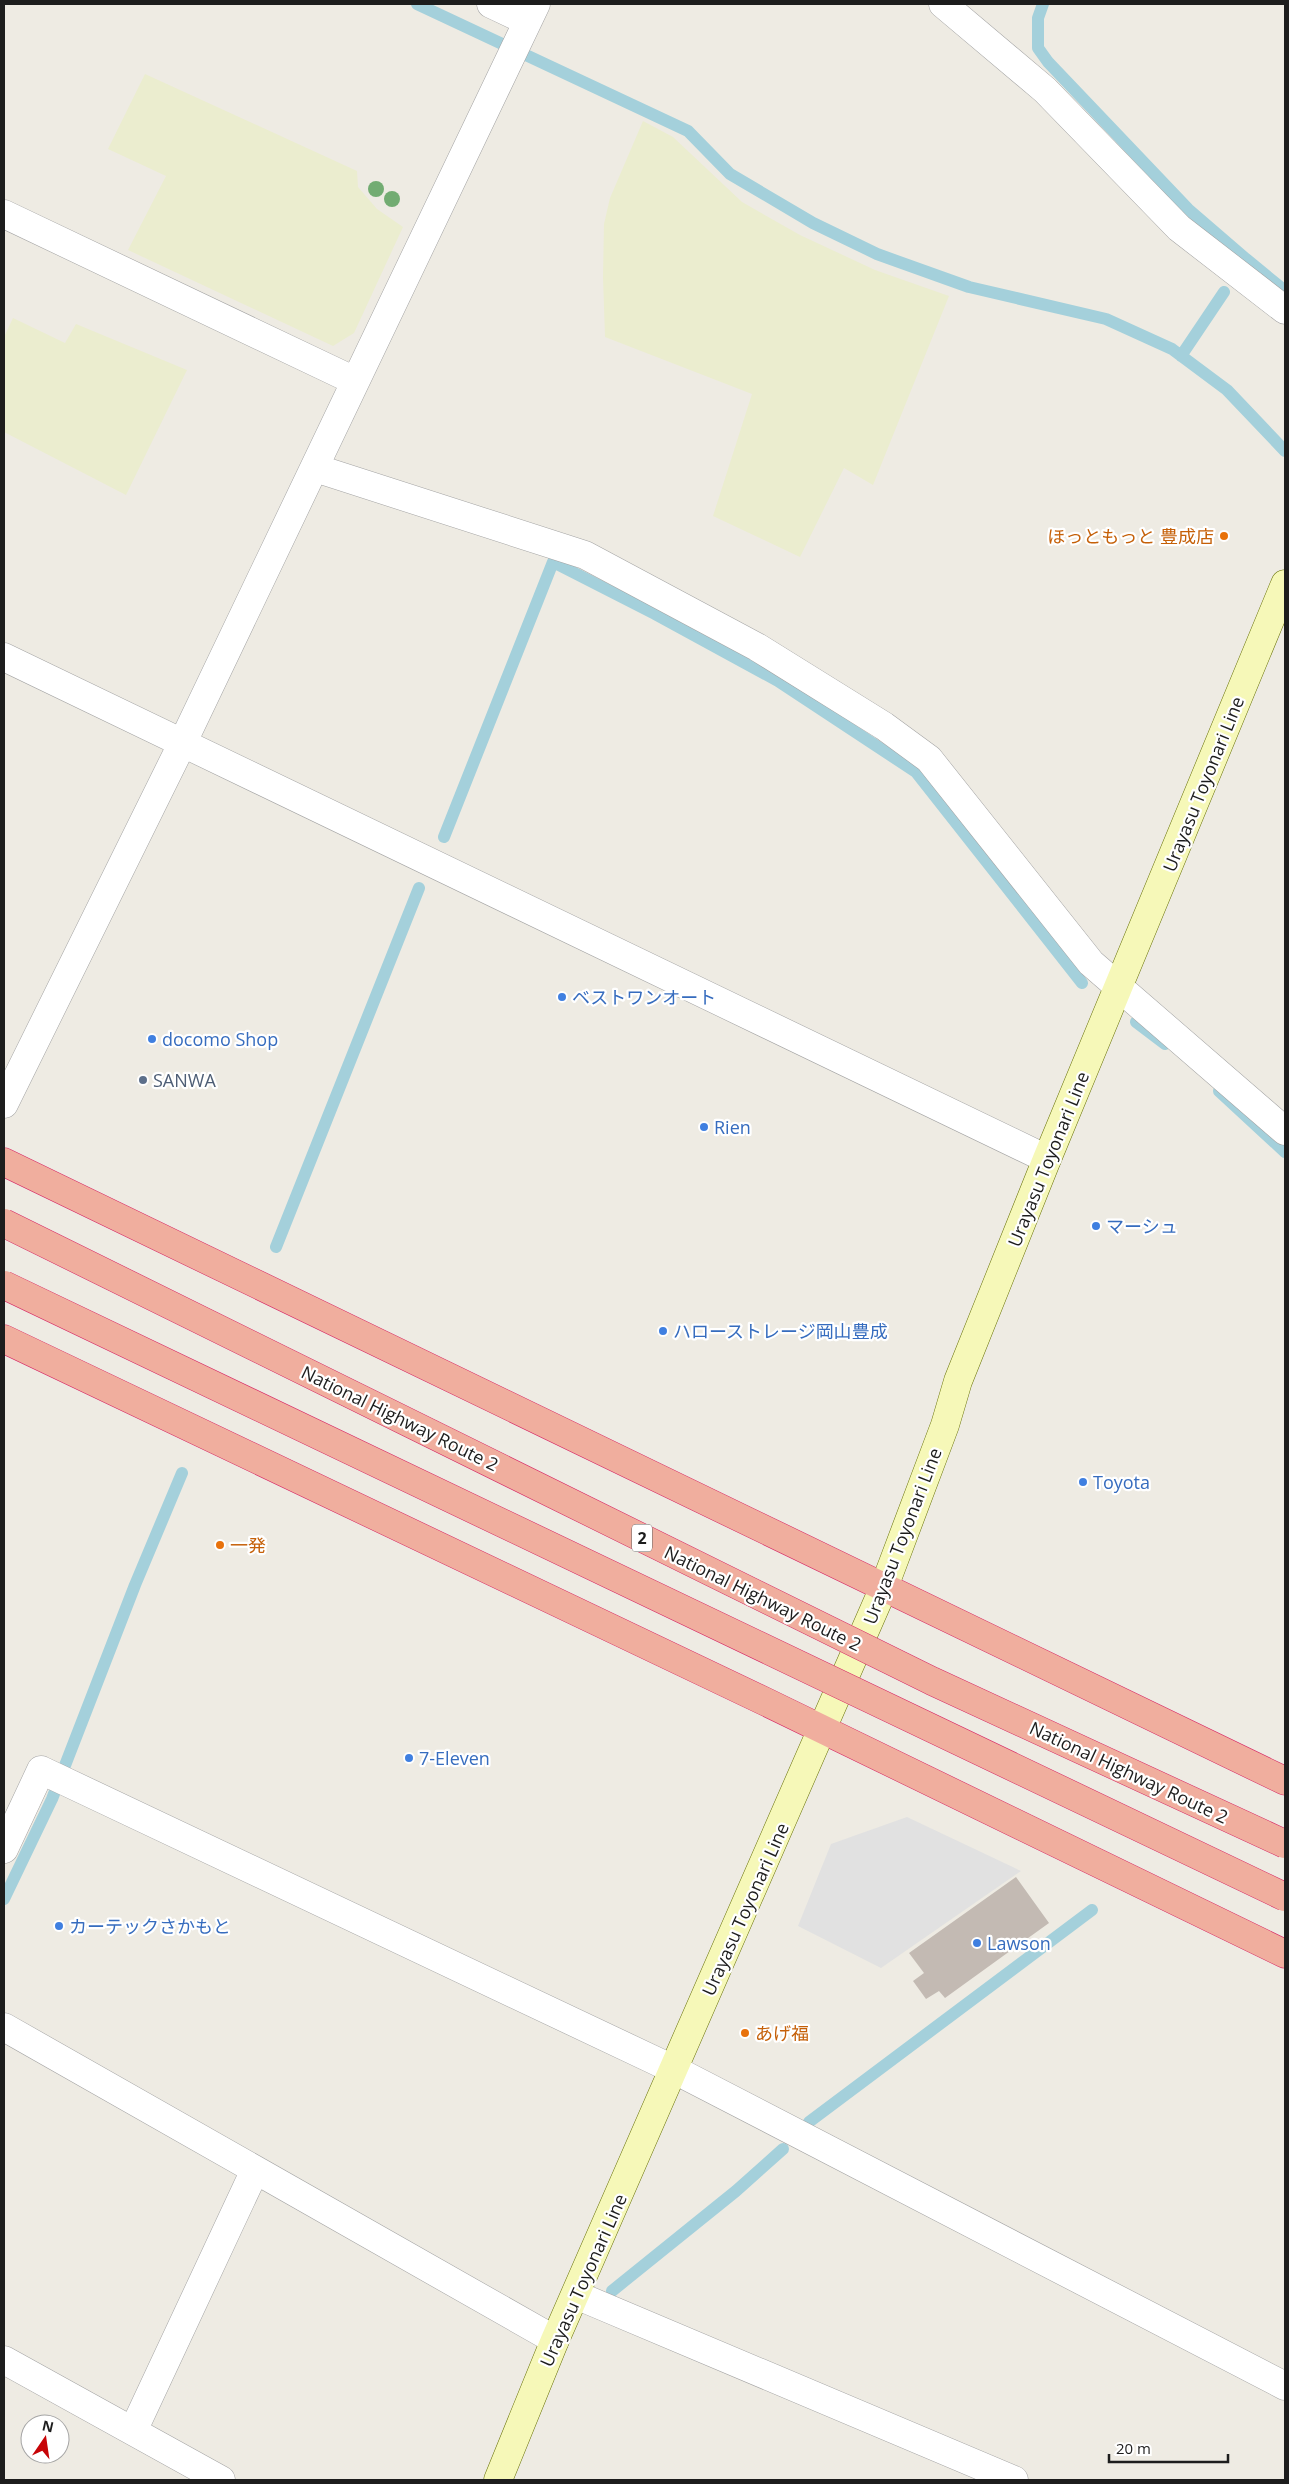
<svg xmlns="http://www.w3.org/2000/svg" width="1289" height="2484" font-family="'Open Sans','Noto Sans JP',sans-serif">
	<style>
		.farmland { fill: #ebedcf }
		.parking { fill: #e1e1e1 }
		.lines { fill: none; stroke-linecap: round; stroke-linejoin: round }
		.stream { stroke: #a4d0db; stroke-width: 12 }
		.building { fill: #c3bab3 }
		.minor-casing { stroke: #a4a4a4; stroke-width: 29 }
		.secondary-casing { stroke: #687207; stroke-width: 29 }
		.trunk-casing { stroke: #d62766; stroke-width: 29 }
		.minor { stroke: #fff; stroke-width: 28 }
		.secondary { stroke: #f6f8b8; stroke-width: 28 }
		.trunk { stroke: #f0ae9e; stroke-width: 28 }
		.trunk-bridge-casing { stroke: #d62766; stroke-width: 29; stroke-linecap: butt }
		.trunk-bridge { stroke: #f0ae9e; stroke-width: 28 }
		.tree { fill: #72ac72 }
		.food-dot { fill: #e8710a; stroke: #fff; stroke-width: 2 }
		.shop-dot { fill: #3f7fe0; stroke: #fff; stroke-width: 2 }
		.service-dot { fill: #5c6f8a; stroke: #fff; stroke-width: 2 }
		.labels { text-anchor: middle; dominant-baseline: central; stroke-width: 4.5; stroke-linejoin: round; paint-order: stroke }
		.shield { fill: #fff; stroke: #616161; stroke-width: 1 }
		.shield-label { font-size: 16px; font-weight: bold; fill: #1d1d1d }
		.food-label { font-size: 18px; fill: #c56008; stroke: #fff; text-anchor: start }
		.street-label { font-size: 18px; fill: #1d1d1d; stroke: #fff }
		.shop-label { font-size: 18px; fill: #366cbe; stroke: #fff; text-anchor: start }
		.service-label { font-size: 18px; fill: #4e5e75; stroke: #fff; text-anchor: start }
	</style>
	<rect width="100%" height="100%" fill="#eeebe3"/>
	<path class="farmland" d="M145,74L357,171L358,187L377,209L403,227L354,333L333,346L128,250L166,176L108,149Z
		M643,121L673,137L742,202L800,235L875,270L949,296L873,485L844,468L800,557L713,516L752,394L605,337L603,277L604,224L610,198Z
		M13,318L65,343L76,324L187,370L126,495L4,432V337Z"/>
	<path class="parking" d="M907,1817L1021,1871L881,1968L798,1926L831,1844Z"/>
	<g class="lines">
		<path class="stream" d="M417,4L688,131L730,174L813,223L877,254L969,287L1106,319L1172,349L1227,390L1285,451
			M1043,4L1038,18V48L1048,62L1188,209L1246,259L1242,265
			M1246,259L1285,291
			M1181,356L1224,292
			M444,837L553,562L655,614L778,681L916,772L1082,983
			M1136,1022L1165,1044
			M1219,1091L1285,1152
			M276,1247L419,888
			M4,1899L52,1799L135,1585L182,1473
			M809,2122L1092,1910
			M612,2291L736,2191L783,2149"/>
	</g>
	<path class="building" d="M1016,1877L1049,1923L945,1998L939,1991L926,1999L913,1981L924,1973L909,1953Z"/>
	<g class="lines">
		<g class="minor-casing">
			<path id="minor" d="M491,4L527,21
				M943,4L1045,90L1179,228L1285,310
				M4,214L355,381
				M315,468L585,555L757,647L884,726L929,759L1091,963L1285,1131
				M4,657L1047,1159
				M4,1104L182,744L536,4
				M4,1849L41,1770L675,2070L1285,2386
				M4,2027L555,2340
				M576,2295L1014,2480
				M4,2360L221,2480
				M133,2431L255,2170"/>
		</g>
		<g class="secondary-casing">
			<path id="secondary" d="M498,2480L555,2340L884,1587L945,1425L958,1381L1047,1159L1285,584"/>
		</g>
		<g class="trunk-casing">
			<path id="trunk" d="M4,1162L1285,1781
				M4,1339L764,1701L1285,1954"/>
		</g>
		<use href="#minor" class="minor"/>
		<use href="#secondary" class="secondary"/>
		<use href="#trunk" class="trunk"/>
		<g class="trunk-bridge-casing">
			<path id="trunk-bridge" d="M4,1223L932,1681L1285,1844
				M4,1285L1285,1897"/>
		</g>
		<use href="#trunk-bridge" class="trunk-bridge"/>
	</g>
	<g class="tree">
		<circle cx="376" cy="189" r="8"/>
		<circle cx="392" cy="199" r="8"/>
	</g>
	<g class="food-dot">
		<circle cx="1224" cy="536" r="5"/>
		<circle cx="220" cy="1545" r="5"/>
		<circle cx="745" cy="2033" r="5"/>
	</g>
	<g class="shop-dot">
		<circle cx="562" cy="997" r="5"/>
		<circle cx="152" cy="1039" r="5"/>
		<circle cx="704" cy="1127" r="5"/>
		<circle cx="1096" cy="1226" r="5"/>
		<circle cx="663" cy="1331" r="5"/>
		<circle cx="1083" cy="1482" r="5"/>
		<circle cx="409" cy="1758" r="5"/>
		<circle cx="59" cy="1926" r="5"/>
		<circle cx="977" cy="1943" r="5"/>
	</g>
	<circle class="service-dot" cx="143" cy="1080" r="5"/>
	<g class="labels">
		<rect class="shield" x="632" y="1524.5" width="20" height="27" rx="4"/>
		<g class="shield-label">
			<text x="642" y="1538">2</text>
		</g>
		<g class="food-label">
			<text x="1214" y="536" text-anchor="end">ほっともっと 豊成店</text>
			<text x="230" y="1545">一発</text>
			<text x="755" y="2033">あげ福</text>
		</g>
		<g class="street-label">
			<text transform="translate(1203 784) rotate(-68)">Urayasu Toyonari Line</text>
			<text transform="translate(1048 1159) rotate(-68)">Urayasu Toyonari Line</text>
			<text transform="translate(400 1418) rotate(26)">National Highway Route 2</text>
			<text transform="translate(902 1536) rotate(-69)">Urayasu Toyonari Line</text>
			<text transform="translate(763 1598) rotate(26)">National Highway Route 2</text>
			<text transform="translate(1129 1772) rotate(25)">National Highway Route 2</text>
			<text transform="translate(745 1909) rotate(-66)">Urayasu Toyonari Line</text>
			<text transform="translate(583 2280) rotate(-66)">Urayasu Toyonari Line</text>
		</g>
		<g class="shop-label">
			<text x="572" y="997">ベストワンオート</text>
			<text x="162" y="1039">docomo Shop</text>
			<text x="714" y="1127">Rien</text>
			<text x="1106" y="1226">マーシュ</text>
			<text x="673" y="1331">ハローストレージ岡山豊成</text>
			<text x="1093" y="1482">Toyota</text>
			<text x="419" y="1758">7-Eleven</text>
			<text x="69" y="1926">カーテックさかもと</text>
			<text x="987" y="1943">Lawson</text>
		</g>
		<g class="service-label">
			<text x="153" y="1080">SANWA</text>
		</g>
	</g>
	<rect width="1289" height="2484" fill="none" stroke="#1d1d1d" stroke-width="10"/>
	<g transform="translate(45 2439) rotate(13)"><circle r="24" fill="#ffffff" stroke="#a5a5a5"/>
	<path d="M0-4L9 19L0 12L-9 19Z" fill="#c70407"/>
	<text y="-8" font-size="14" font-weight="bold" text-anchor="middle" fill="#1d1d1d">N</text>
	</g>
	<path d="M1109 2454v8h119v-8" fill="none" stroke="#1d1d1d" stroke-width="2.5"/>
	<text x="1116" y="2454" font-size="15" fill="#1d1d1d" stroke="#ffffff" stroke-width="4" paint-order="stroke">20 m</text>
</svg>
